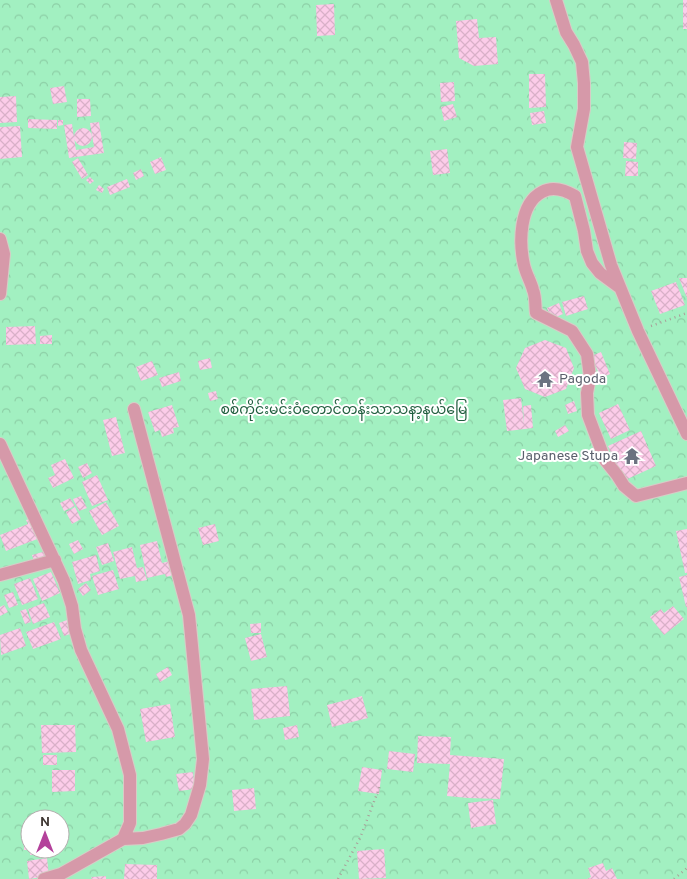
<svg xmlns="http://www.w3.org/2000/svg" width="687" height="879" font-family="Overpass,'Noto Sans Myanmar',sans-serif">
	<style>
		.park { fill: url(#park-crowns); fill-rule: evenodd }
		.building { fill: url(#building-cross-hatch) }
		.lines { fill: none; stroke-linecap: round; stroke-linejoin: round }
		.minor-casing { stroke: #d7ccc6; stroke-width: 14 }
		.path { stroke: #a99f99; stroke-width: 2.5; stroke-dasharray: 1 4; stroke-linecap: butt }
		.minor { stroke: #d699a9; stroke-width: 12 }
		.labels { text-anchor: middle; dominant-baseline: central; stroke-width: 4; stroke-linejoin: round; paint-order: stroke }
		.worship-label { font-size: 14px; fill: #5b616d; stroke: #fff; text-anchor: start }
		.park-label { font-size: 14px; fill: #215f3f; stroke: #fff }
	</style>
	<defs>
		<pattern id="park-crowns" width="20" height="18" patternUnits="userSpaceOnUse" patternTransform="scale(1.25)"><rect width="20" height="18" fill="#a2f0c1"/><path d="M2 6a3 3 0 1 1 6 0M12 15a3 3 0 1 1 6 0" fill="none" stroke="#8dcfa6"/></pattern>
		<pattern id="building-cross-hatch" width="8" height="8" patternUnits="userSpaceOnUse" patternTransform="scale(1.25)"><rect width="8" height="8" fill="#fccce9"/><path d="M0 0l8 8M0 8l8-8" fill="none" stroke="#d9b0c8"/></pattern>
	</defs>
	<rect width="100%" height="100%" fill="#fdf1ea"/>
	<path class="park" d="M0,0H687V879H0ZM30,819H60V849H30Z"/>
	<path class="building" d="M683,0H687V29H683Z
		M334,4L335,35L317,36L316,5Z
		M477,19L479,38L496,37L498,64L474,66L459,58L456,21Z
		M529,74H545L546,107L529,108Z
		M454,82L455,101L441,102L440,83Z
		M64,86L67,102L53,104L50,88Z
		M16,96L17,122L0,123V97Z
		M77,99H90L91,116L77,117Z
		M453,104L457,117L444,121L441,107Z
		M544,111L546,123L532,125L530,113Z
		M28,119L57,120V129L28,128Z
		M58,120H63V125L58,126Z
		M99,122L104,153L69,158L64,125L72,124L76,150L94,147L90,123Z
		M20,126L22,157L0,159V127Z
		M74 137a9 9 0 1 1 18 0a9 9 0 1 1-18 0Z
		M624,142L637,143L636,159L623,158Z
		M447,149L450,173L433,175L430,151Z
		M161,157L166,170L155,174L150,162Z
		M78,158L88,175L82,179L72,162Z
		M626,161L638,162V176H625Z
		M141,169L144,176L136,180L133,173Z
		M90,177L94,181L90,184L86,180Z
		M127,179L130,187L110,195L107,187Z
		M99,185L104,189L102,193L96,190Z
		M679,278H687V298Z
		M676,282L685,305L660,314L651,291Z
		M584,296L588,309L566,316L562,302Z
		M559,303L563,314L551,319L547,308Z
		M35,326L36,344L6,345V327Z
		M52,335V344H40V336Z
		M545,340L566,348L574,368L566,389L545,397L525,389L516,368L525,348Z
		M601,352L610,374L601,378L591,356Z
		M210,358L212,368L200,370L198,361Z
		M152,361L158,375L141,381L136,367Z
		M179,372L181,381L162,387L159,378Z
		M216,391L218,399L210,401L208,393Z
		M521,398L524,424L523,406L531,405L533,428L507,431L503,400Z
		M574,401L577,411L568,414L565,405Z
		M618,404L630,430L611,439L599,413Z
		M172,405L179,427L173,428L174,433L162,437L160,430L155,432L148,412Z
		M116,417L125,453L112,456L103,420Z
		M565,425L569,431L558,437L555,431Z
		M641,431L656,466L623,481L608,446Z
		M65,459L74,478L53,488L48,478L55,475L51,465Z
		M87,463L92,473L83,478L78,467Z
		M97,475L108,500L92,506L82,482Z
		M81,496L87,508L79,511L73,499Z
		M70,498L75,506L64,511L60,503Z
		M106,502L119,526L102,535L89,511Z
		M75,507L81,519L72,524L66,512Z
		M32,518L40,538L6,551L0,535L28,524L26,520Z
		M215,524L219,541L203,545L198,528Z
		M687,529V573H685L676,531Z
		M78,540L83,549L74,554L69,544Z
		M157,541L162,563L170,561L173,575L166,577L165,574L147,578L140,545Z
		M108,543L114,561L102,565L96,547Z
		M132,547L137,568L143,567L147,580L136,582L135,576L120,579L113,552Z
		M46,551L49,560L35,565L32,555Z
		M96,555L100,571L90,574L91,580L78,584L72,562Z
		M113,570L119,589L98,595L92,576Z
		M51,572L60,593L42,601L33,579Z
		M687,575V607H686L679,577Z
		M30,578L38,599L22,605L14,584Z
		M86,583L91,590L83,596L78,589Z
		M13,592L18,605L9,608L4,595Z
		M44,603L50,617L33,624L28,609Z
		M4,605L8,612L0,616V607Z
		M673,606L684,619L664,635L650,617L661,609L664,613Z
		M26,609L31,622L25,624L20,611Z
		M67,620L73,633L64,636L59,623Z
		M54,622L61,639L33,649L26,632Z
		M261,623V633H251L250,624Z
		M20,628L26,646L1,655L0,635Z
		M261,634L267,657L251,661L245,638Z
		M168,667L172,675L160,682L156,674Z
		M287,686L290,716L254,720L251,689Z
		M362,696L368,718L332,727L327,705Z
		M170,704L175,737L146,742L140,709Z
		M41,725H75L76,752L42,753Z
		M297,725L299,737L285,740L283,728Z
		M418,736L451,737L450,755L504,759L500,799L468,798L447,796L450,764L417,763Z
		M389,751L415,754L413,772L387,769Z
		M43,755H57V765H43Z
		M362,767L382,770L379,794L358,791Z
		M52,770H75V791L52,792Z
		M193,772L195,789L179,791L176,774Z
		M254,788L256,809L234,811L232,790Z
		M493,800L496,824L471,828L468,803Z
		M30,827V850H24L23,828Z
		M30,849H46L47,855H30Z
		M384,849L386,878L359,879L357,851Z
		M47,858L49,876L29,879L27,861Z
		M603,863L606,871L612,868L617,879H587L591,877L588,868Z
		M125,864L157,865V879H124Z
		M106,876V879H92L91,877Z"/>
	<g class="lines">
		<g class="minor-casing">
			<path id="minor" d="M556,0L566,32L574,45L582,62L584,83V109L577,147L611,265L638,331L687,434
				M0,239L4,254L0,294
				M619,287L600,273L592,263L587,251L584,231L575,196C565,190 553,186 542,192C519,204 519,243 524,265C526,274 531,282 533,290C536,297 535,306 536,313L572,331L587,354L590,377L587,393L588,415L605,460L617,475L624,486L636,496L687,483
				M0,444L64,581L72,606L75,629L81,650L118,729L130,775V823L123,839L61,874L44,879
				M0,575L55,560
				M123,839L143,838L161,834L179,829L185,824L191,815L200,785L203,759L189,615L134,409"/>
		</g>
		<path class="path" d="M651,326L687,313
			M338,879L360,838L380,786
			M674,879L687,868"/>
		<use href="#minor" class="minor"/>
	</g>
	<defs>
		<g id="temple-bare" transform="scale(1.35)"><path d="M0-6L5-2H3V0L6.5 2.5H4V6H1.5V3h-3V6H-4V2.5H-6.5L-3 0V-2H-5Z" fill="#6b7280" stroke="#fff" stroke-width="2.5" paint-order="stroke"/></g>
	</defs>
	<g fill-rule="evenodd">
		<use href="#temple-bare" x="545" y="379"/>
		<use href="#temple-bare" x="632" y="456"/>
	</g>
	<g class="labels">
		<g class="worship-label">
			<text x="559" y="379">Pagoda</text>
			<text x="618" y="456" text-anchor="end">Japanese Stupa</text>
		</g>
		<g class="park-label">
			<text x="344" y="410">စစ်ကိုင်းမင်းဝံတောင်တန်းသာသနာ့နယ်မြေ</text>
		</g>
	</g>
	<g transform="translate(45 834)"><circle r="24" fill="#ffffff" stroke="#b3afae"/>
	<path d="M0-4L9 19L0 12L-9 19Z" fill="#b4419b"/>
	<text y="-8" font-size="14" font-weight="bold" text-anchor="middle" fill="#403834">N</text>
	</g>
</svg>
